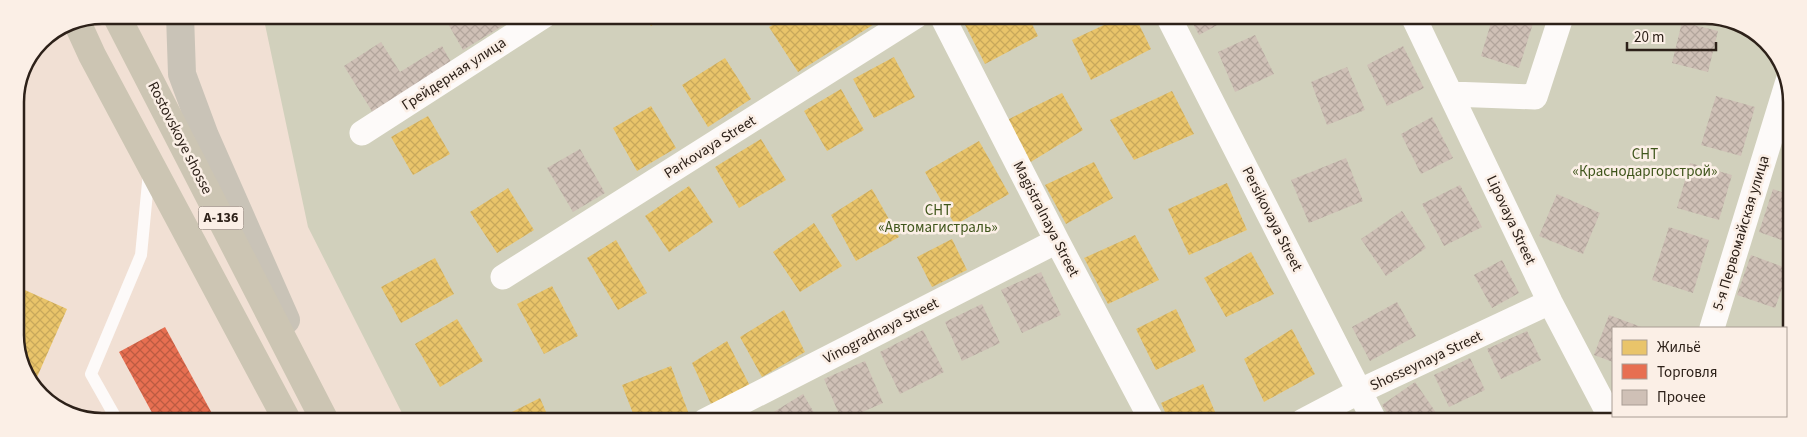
<svg xmlns="http://www.w3.org/2000/svg" width="1807" height="437" font-family="'Source Sans 3',sans-serif">
	<style>
		.green { fill: #d1d0bc }
		.homes { fill: url(#homes-cross-hatch) }
		.shops { fill: url(#shops-cross-hatch) }
		.building { fill: url(#building-cross-hatch) }
		.lines { fill: none; stroke-linecap: round; stroke-linejoin: round }
		.lane { stroke: #fdfaf9; stroke-width: 12 }
		.street { stroke: #fdfaf9; stroke-width: 25 }
		.primary { stroke: #c9c3b7; stroke-width: 28 }
		.highway { stroke: #ccc5b3; stroke-width: 28 }
		.labels { text-anchor: middle; dominant-baseline: central; stroke-width: 5; stroke-linejoin: round; paint-order: stroke }
		.shield { fill: #fbefe6; stroke: #6b5f56; stroke-width: 1 }
		.shield-label { font-size: 14px; font-weight: bold; fill: #2d2119 }
		.street-label { font-size: 15px; fill: #2d2119; stroke: #fbefe6 }
		.park-label { font-size: 15px; fill: #3f551b; stroke: #fbefe6 }
		.rim { fill: none; stroke: #2d2119; stroke-width: 2.5 }
	</style>
	<defs>
		<pattern id="homes-cross-hatch" width="8" height="8" patternUnits="userSpaceOnUse" patternTransform="scale(1.25)"><rect width="8" height="8" fill="#e9c46a"/><path d="M0 0l8 8M0 8l8-8" fill="none" stroke="#c8a85b"/></pattern>
		<pattern id="shops-cross-hatch" width="8" height="8" patternUnits="userSpaceOnUse" patternTransform="scale(1.25)"><rect width="8" height="8" fill="#e76f51"/><path d="M0 0l8 8M0 8l8-8" fill="none" stroke="#bc5b42"/></pattern>
		<pattern id="building-cross-hatch" width="8" height="8" patternUnits="userSpaceOnUse" patternTransform="scale(1.25)"><rect width="8" height="8" fill="#cfc0b6"/><path d="M0 0l8 8M0 8l8-8" fill="none" stroke="#b2a59c"/></pattern>
	</defs>
	<rect width="100%" height="100%" fill="#f1e0d4"/>
	<path class="green" d="M263,15L1723,17L1766,40L1790,84V353L1786,360V328H1613V416H1726L1711,422L406,421L308,227Z"/>
	<path class="homes" d="M644,16H667L651,26Z
		M788,16H887L798,72L769,27Z
		M963,16H1028L1038,36L985,64L961,17Z
		M1123,16H1135L1151,49L1091,80L1072,40Z
		M894,57L915,97L874,118L853,79Z
		M725,58L751,99L708,127L682,85Z
		M841,89L864,130L827,151L804,111Z
		M1172,91L1194,134L1134,160L1110,120Z
		M1062,93L1083,130L1029,163L1007,120Z
		M651,106L676,148L637,171L613,128Z
		M428,116L450,154L413,175L391,137Z
		M761,139L786,180L739,208L715,167Z
		M979,141L1009,194L955,225L925,172Z
		M1094,162L1113,198L1066,224L1045,185Z
		M1227,183L1247,230L1189,255L1168,209Z
		M689,186L713,222L669,252L645,216Z
		M508,188L534,230L497,253L470,212Z
		M872,189L899,237L856,261L831,215Z
		M814,223L842,266L800,292L773,252Z
		M1135,235L1159,280L1108,304L1084,258Z
		M952,239L967,270L932,287L917,257Z
		M616,240L647,293L618,310L587,258Z
		M1251,252L1274,294L1226,317L1204,278Z
		M435,258L454,294L401,323L381,287Z
		M16,286L67,309L34,384L17,353Z
		M552,286L578,336L544,354L517,304Z
		M1176,309L1196,351L1156,370L1136,329Z
		M784,310L805,352L762,377L740,337Z
		M457,319L483,361L440,387L415,344Z
		M1292,329L1315,374L1264,402L1244,359Z
		M727,341L750,386L711,404L692,363Z
		M671,366L690,417L680,421H636L622,385Z
		M1203,384L1219,421H1169L1161,403Z
		M540,398L550,421H509L506,415Z"/>
	<path class="shops" d="M165,327L215,419L213,420H156L119,352Z"/>
	<path class="building" d="M443,15H520L463,50Z
		M1189,16H1234L1199,35Z
		M1493,16L1535,17L1519,68L1481,56Z
		M1682,22L1718,31L1708,72L1672,63Z
		M1255,35L1274,74L1235,92L1218,52Z
		M381,42L400,72L442,46L452,64L373,113L344,66Z
		M1403,46L1424,88L1387,106L1367,65Z
		M1347,67L1365,110L1327,125L1311,82Z
		M1716,96L1755,107L1741,156L1701,145Z
		M1432,117L1453,158L1421,174L1401,134Z
		M1790,137V160L1783,157Z
		M580,149L605,193L573,212L547,168Z
		M1346,158L1363,201L1309,223L1291,180Z
		M1690,163L1732,175L1719,220L1677,208Z
		M1460,185L1482,227L1444,246L1422,204Z
		M1773,189L1790,195V243L1759,232Z
		M1557,194L1600,213L1583,254L1539,236Z
		M1402,211L1426,248L1386,276L1361,239Z
		M1669,227L1709,240L1693,293L1652,280Z
		M1751,255L1789,269L1775,308L1737,295Z
		M1502,260L1519,293L1492,308L1474,275Z
		M1041,272L1061,315L1022,333L1001,290Z
		M1397,302L1416,336L1370,361L1352,327Z
		M982,304L1000,343L962,361L945,322Z
		M1609,315L1644,328H1613V362L1594,355Z
		M923,330L944,372L900,394L880,352Z
		M1527,331L1541,360L1501,379L1487,349Z
		M1470,358L1485,390L1449,407L1434,375Z
		M865,361L883,403L842,421L824,379Z
		M1415,382L1439,417L1432,422H1393L1382,405Z
		M803,394L819,421H759Z"/>
	<g class="lines">
		<path class="lane" d="M117,420L91,374L141,255L149,172"/>
		<path class="street" d="M942,16L1057,241L1152,421
			M1168,16L1375,422
			M1413,16L1550,302L1613,422
			M1451,94L1535,97L1561,17
			M362,133L545,15
			M503,277L916,16
			M1712,328L1788,81
			M705,421L1057,241
			M1303,421L1360,391L1550,302
			M1683,422L1684,416"/>
		<path class="primary" d="M180,15L182,74L205,136L286,320"/>
		<path class="highway" d="M116,15L325,421
			M76,20L92,55L287,420"/>
	</g>
	<g class="labels">
		<rect class="shield" x="198.5" y="206.5" width="45" height="23" rx="4"/>
		<g class="shield-label">
			<text x="221" y="218">А-136</text>
		</g>
		<g class="street-label">
			<text transform="translate(454 74) rotate(-33)">Грейдерная улица</text>
			<text transform="translate(180 138) rotate(63)">Rostovskoye shosse</text>
			<text transform="translate(710 147) rotate(-32)">Parkovaya Street</text>
			<text transform="translate(1046 219) rotate(63)">Magistralnaya Street</text>
			<text transform="translate(1272 219) rotate(63)">Persikovaya Street</text>
			<text transform="translate(1511 220) rotate(65)">Lipovaya Street</text>
			<text transform="translate(1741 233) rotate(-73)">5-я Первомайская улица</text>
			<text transform="translate(881 331) rotate(-27)">Vinogradnaya Street</text>
			<text transform="translate(1426 361) rotate(-25)">Shosseynaya Street</text>
		</g>
		<g class="park-label">
			<text x="1645" y="154">СНТ<tspan x="1645" dy="17">«Краснодаргорстрой»</tspan></text>
			<text x="938" y="210">СНТ<tspan x="938" dy="17">«Автомагистраль»</tspan></text>
		</g>
	</g>
	<path d="M0 0H1807V437H0ZM102 24H1705A78 78 0 0 1 1783 102V335A78 78 0 0 1 1705 413H102A78 78 0 0 1 24 335V102A78 78 0 0 1 102 24Z" fill="#fbefe6" fill-rule="evenodd"/>
	<path class="rim" d="M102 24H1705A78 78 0 0 1 1783 102V335A78 78 0 0 1 1705 413H102A78 78 0 0 1 24 335V102A78 78 0 0 1 102 24Z"/>
	<rect x="1612" y="327" width="175" height="90" fill="#fbefe6" stroke="#a99d94"/>
	<rect x="1622" y="340" width="25" height="15" fill="#e9c46a" stroke="#a99d94"/>
	<text x="1657" y="352" font-size="15" fill="#2d2119">Жильё</text>
	<rect x="1622" y="364" width="25" height="15" fill="#e76f51" stroke="#a99d94"/>
	<text x="1657" y="377" font-size="15" fill="#2d2119">Торговля</text>
	<rect x="1622" y="390" width="25" height="15" fill="#cfc0b6" stroke="#a99d94"/>
	<text x="1657" y="402" font-size="15" fill="#2d2119">Прочее</text>
	<path d="M1627 42v8h89v-8" fill="none" stroke="#2d2119" stroke-width="2.5"/>
	<text x="1634" y="42" font-size="15" fill="#2d2119" stroke="#fbefe6" stroke-width="4" paint-order="stroke">20 m</text>
</svg>
